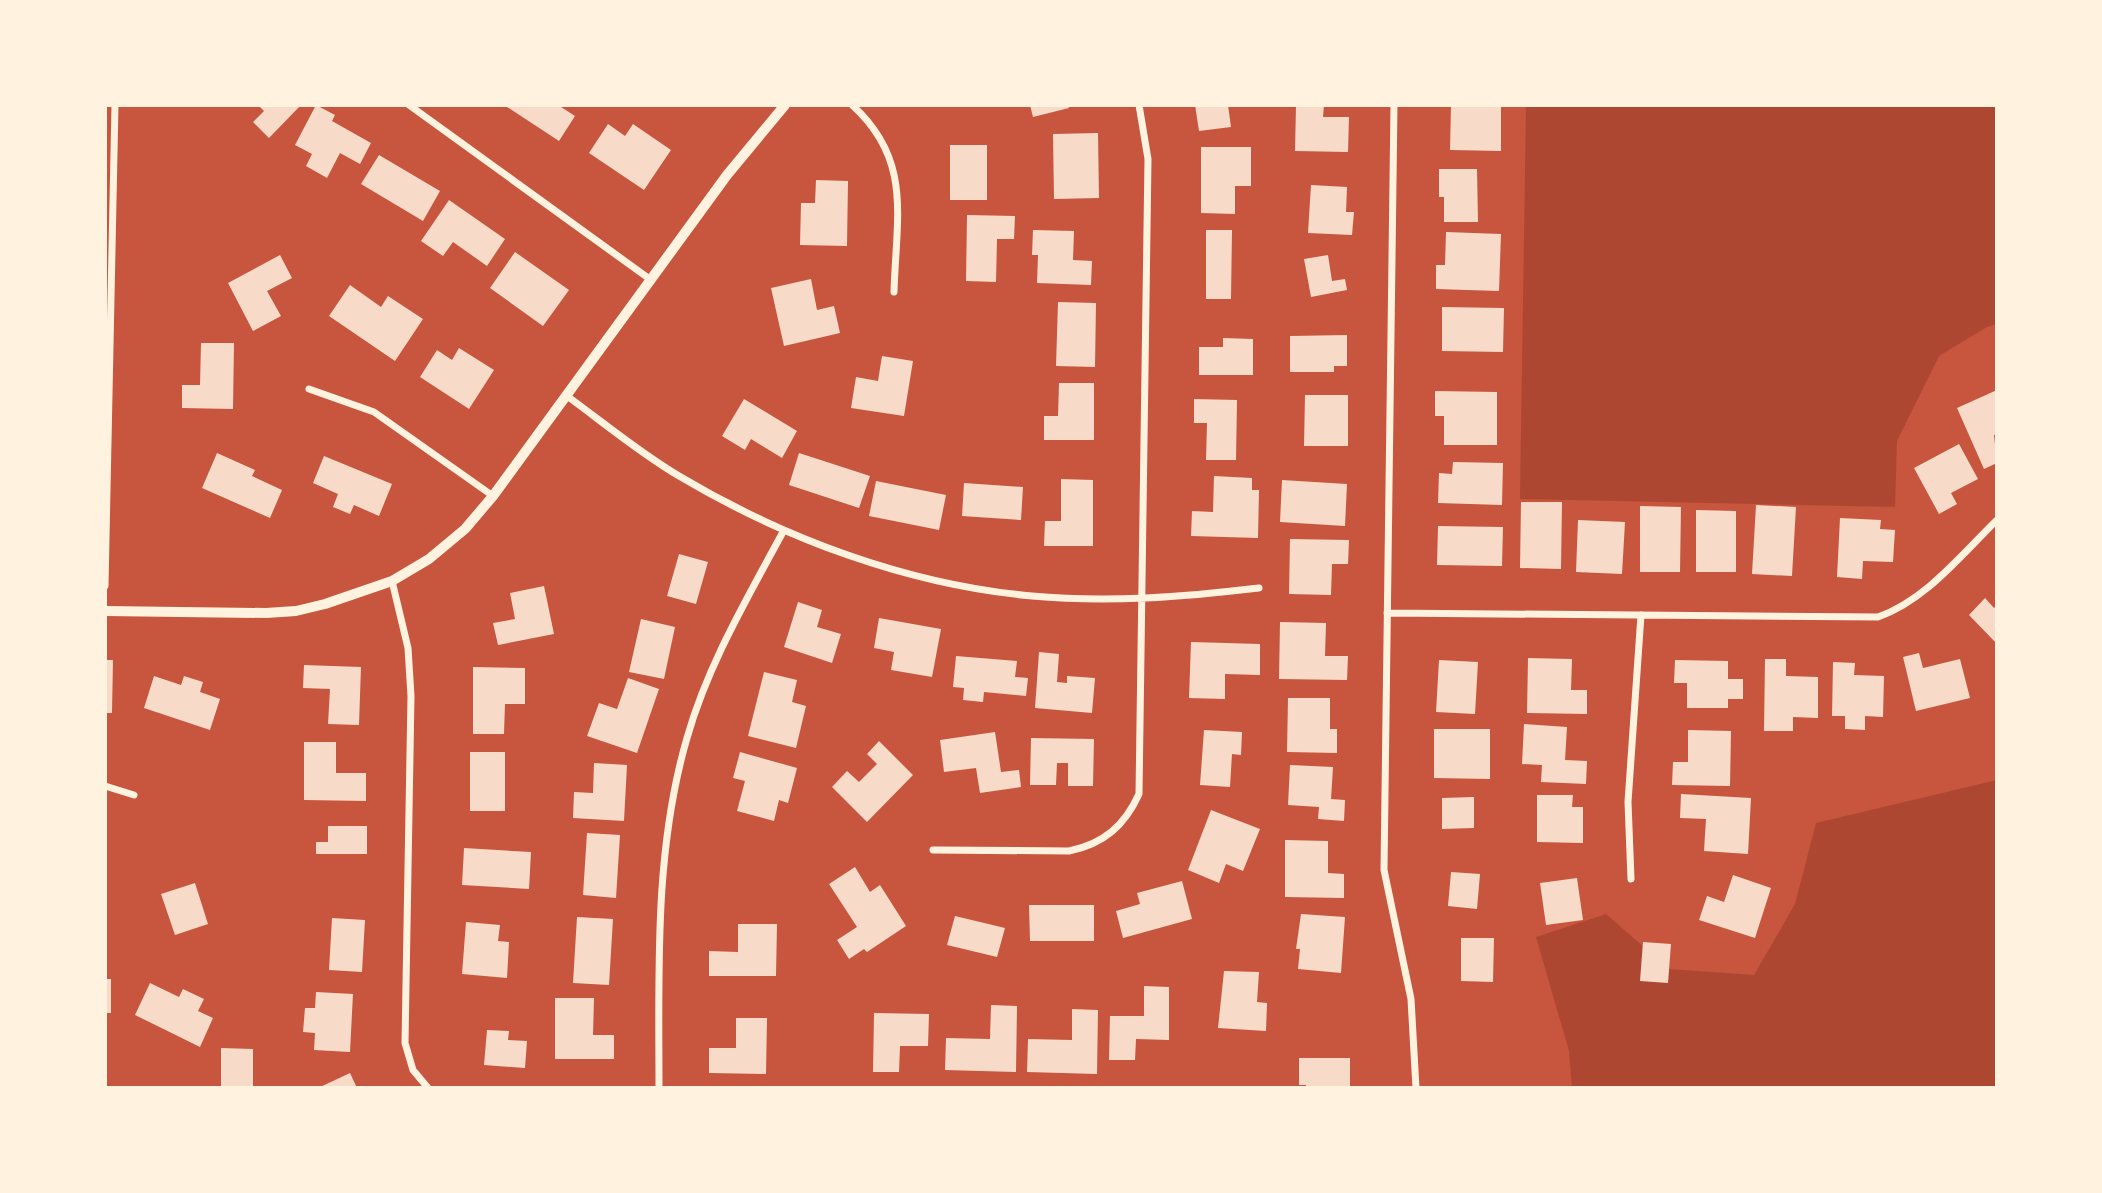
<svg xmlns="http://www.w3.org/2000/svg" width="2102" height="1193" font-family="'Archivo Narrow',sans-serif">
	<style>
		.green { fill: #ae4732 }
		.building { fill: #f7dbc8 }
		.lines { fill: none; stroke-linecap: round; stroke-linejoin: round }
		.minor { stroke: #fff3e0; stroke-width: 7 }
		.tertiary { stroke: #fff3e0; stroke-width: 10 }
	</style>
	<rect width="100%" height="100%" fill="#c8553d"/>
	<path class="green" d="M1526,105H1997V324L1987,327L1939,356L1897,441L1895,507L1520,499Z
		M1997,780V1088H1572L1569,1051L1536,937L1606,914L1669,969L1754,975L1795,904L1816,823Z"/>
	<path class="building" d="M258,105H301L269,138L253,122L264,111Z
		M316,105L335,115L332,121L371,143L360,164L340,153L327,178L306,166L312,154L295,145Z
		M504,105H558L575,116L559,141Z
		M1030,105H1068L1069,108L1033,117Z
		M1195,105H1228L1231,127L1199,131Z
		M1296,105H1324L1323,117H1349L1348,152L1295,151Z
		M1451,105H1501V151L1450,150Z
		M608,124L625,136L633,124L671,150L644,190L589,153Z
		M1098,133L1099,198L1054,199L1053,134Z
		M950,145H987V200H950Z
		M1201,147H1251V186H1235V214L1201,213Z
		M379,155L440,191L423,221L361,184Z
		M1439,169H1477L1478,222H1444V197H1439Z
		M816,180L848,181L847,246L800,245L801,203H815Z
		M1311,185L1347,187L1346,212H1354L1352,235L1308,233Z
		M449,200L505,239L487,266L453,242L443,256L421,241Z
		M967,215L1015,216L1014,239H997L996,282L966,281Z
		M1033,230L1074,231L1073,260L1092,261L1091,285L1037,283L1038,255H1032Z
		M1206,230H1232L1231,299H1206Z
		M1446,232L1501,234L1499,291L1436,289V265H1445Z
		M515,252L569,290L543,326L490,288Z
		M280,255L292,278L267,291L281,316L253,331L228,283Z
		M1328,255L1332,281L1345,279L1347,290L1311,297L1304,259Z
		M811,279L817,310L834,306L840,333L784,346L771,288Z
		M350,285L381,307L388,296L423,319L395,361L329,316Z
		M1058,302L1096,303L1095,367L1056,366Z
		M1442,307L1504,308L1503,352L1442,351Z
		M1347,335V366H1334V372H1290V336Z
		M1223,338L1253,339V375H1199V347H1223Z
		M201,343H234L233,409L182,408V385H200Z
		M459,348L494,370L469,409L420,377L437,350L452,360Z
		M882,356L913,361L904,416L851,408L856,377L878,381Z
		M1059,383H1094V440H1044V416H1058Z
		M1997,390V434L1994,435L1997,463L1984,469L1957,408Z
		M1435,391L1497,392V445H1444V416H1435Z
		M1305,395H1348V446H1304Z
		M744,399L797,431L782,458L751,439L745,450L722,436Z
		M1194,399L1237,400L1236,460H1206L1207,423H1194Z
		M1959,444L1978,479L1951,493L1957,504L1939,514L1914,468Z
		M217,453L255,470L252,476L282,490L270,518L202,488Z
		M799,453L870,476L859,508L789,485Z
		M324,456L392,484L379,516L354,505L350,514L333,507L338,494L313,483Z
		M1453,462L1503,463L1502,505L1438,503L1439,473L1452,474Z
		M1214,476L1252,478V490H1259L1258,538L1191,536L1192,511L1213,512Z
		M1061,479L1093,480V546H1044L1045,521H1061Z
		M1282,480L1347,484L1345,526L1280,522Z
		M876,481L946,495L939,530L869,516Z
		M964,483L1023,487L1021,520L962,516Z
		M1521,502H1562L1561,569L1520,568Z
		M1756,505L1796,507L1792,576L1752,574Z
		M1640,506L1681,507L1680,572H1640Z
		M1696,510L1736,511V572H1696Z
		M1840,518L1881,520L1880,529L1895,530L1893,562L1863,561L1862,579L1837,577Z
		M1578,520L1625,522L1622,574L1576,572Z
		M1438,526L1503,527L1502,566L1437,565Z
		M1290,539L1349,540L1348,564H1332L1331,595L1289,594Z
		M679,554L708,562L696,604L667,596Z
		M544,586L554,634L498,645L493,623L515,619L510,593Z
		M1985,598L1994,608L1997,605V644L1969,615Z
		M798,602L822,610L817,627L841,634L832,663L784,647Z
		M879,618L941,629L932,677L891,670L894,652L874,648Z
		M641,619L675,627L664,679L629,672Z
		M1280,622L1326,623L1325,656H1348L1347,680L1279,679Z
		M1191,642L1260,644V675L1225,674V699L1189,698Z
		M1039,652L1059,654L1057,682L1067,683V676L1095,678L1092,713L1035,708Z
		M1919,653L1923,668L1960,659L1970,698L1916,711L1903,657Z
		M956,656L1017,661L1015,677L1028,678L1026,696L984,692L983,702L963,700L964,688L953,687Z
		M1528,658L1572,659L1571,690H1587V714L1527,713Z
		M1765,659H1786V676L1818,677V718L1793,717V731H1764Z
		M105,660H113L112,713H105Z
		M1439,660L1478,662L1475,714L1436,712Z
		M1675,660L1728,661V679H1743V699H1728V708H1687V683H1674Z
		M1833,662L1855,663L1854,675L1884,676L1883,717L1865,716V730L1845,729V716H1832Z
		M304,665L361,667L359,725L328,724L330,689L303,688Z
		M473,667L525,668V704H505L504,734H473Z
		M764,672L797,680L792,702L806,706L796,748L748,736Z
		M154,676L181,685L184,676L203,682L200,692L220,699L210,730L144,708Z
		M628,678L659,689L637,753L587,736L599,703L617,709Z
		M1288,698H1330V729H1337V753L1287,752Z
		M1524,724L1567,727L1565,760L1587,761L1586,784L1541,782L1542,765L1522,764Z
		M1434,729H1490V779L1434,778Z
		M1204,730L1242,732L1241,755L1232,754L1230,787L1200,785Z
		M1688,730L1731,731L1730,786L1672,785L1673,762H1688Z
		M995,732L1001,772L1019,770L1021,787L980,793L976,768L944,772L940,740Z
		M1031,738L1094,739L1093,786H1068V763H1057L1056,785H1030Z
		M879,741L913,775L867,822L832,787L847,771L859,782L877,764L867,754Z
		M304,742H336V773H366V801L304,800Z
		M470,752H505V811H470Z
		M740,752L797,768L788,803L779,800L774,821L737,811L745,781L733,778Z
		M594,763L627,765L624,821L573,818L574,792L593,793Z
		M1290,765L1333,767L1331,799L1345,800L1344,821L1318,819L1319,807L1288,805Z
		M1681,794L1751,798L1748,854L1704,851L1706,819L1680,818Z
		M1537,795H1573L1572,807H1583V843L1537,842Z
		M1474,797V828L1442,829V798Z
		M1211,810L1260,829L1243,871L1226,864L1219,883L1188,870Z
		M328,826H367V854H316V842H328Z
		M587,833L620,835L616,898L583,895Z
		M1285,840L1328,841V873L1344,874V898L1285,897Z
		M464,848L531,852L529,889L462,885Z
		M855,867L870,892L880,885L906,926L867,952L864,949L849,959L837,940L857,927L829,884Z
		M1451,872L1480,874L1477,909L1448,906Z
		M1733,875L1771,888L1755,938L1699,920L1707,896L1724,902Z
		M1577,878L1583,920L1546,925L1540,883Z
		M1182,881L1192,919L1123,938L1116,911L1140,904L1137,893Z
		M195,883L208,924L175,935L161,894Z
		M1029,905H1094V941H1030Z
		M1301,914L1345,917L1341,973L1298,969L1300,949H1296Z
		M955,916L1005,928L997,957L947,945Z
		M577,917L613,919L609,985L573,983Z
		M332,918L365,920L362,972L329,970Z
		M466,922L500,925L498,941L509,942L507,978L462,974Z
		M738,924H777L776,976H709V951L738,952Z
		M1461,938H1494L1493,982L1461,981Z
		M1643,942L1671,944L1668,983L1640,981Z
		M1224,971L1259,972L1257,1002L1267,1003L1266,1031L1218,1028Z
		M105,979H111V1013H105Z
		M150,983L179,997L183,989L204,999L198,1011L213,1018L200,1047L135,1015Z
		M1144,986L1169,987V1040L1136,1039L1135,1060H1109L1110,1016H1144Z
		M316,992L353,994L350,1052L314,1050L315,1033L303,1032L305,1008H315Z
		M555,998H594L593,1035H614V1059H555Z
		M991,1005L1017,1006L1016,1072L945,1070L946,1038L990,1039Z
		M1072,1009L1098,1010L1097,1074L1027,1072L1028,1039L1072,1040Z
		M874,1013L929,1014L928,1046H900L899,1072H873Z
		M736,1018H767L766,1074L709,1073V1048H736Z
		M487,1030L509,1031L508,1040L527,1041L525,1068L484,1065Z
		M221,1048L253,1049V1088H221Z
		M1299,1058H1350V1088H1306V1085H1299Z
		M350,1073L357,1088H318Z"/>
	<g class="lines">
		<path class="minor" d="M409,105L651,280
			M852,105C913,160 896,218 894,292
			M1394,105L1384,870L1411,999L1416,1088
			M309,389L374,412L493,496
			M567,396C604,423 640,453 679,476C785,539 909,585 1032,596C1108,603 1183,597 1259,588
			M392,581L408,648L411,696L405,1043L413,1070L428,1088
			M105,586L115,105
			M1387,613L1878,617C1926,600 1961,555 1997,520
			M105,786L134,795
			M933,850L1069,851C1104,844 1125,825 1139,794L1148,159L1139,105
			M1631,879L1628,802L1641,615
			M659,1088C659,971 654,851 687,738C708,664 748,597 784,530"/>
		<path class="tertiary" d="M105,611L266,613L296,611L325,604L392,581L429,559L465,529L493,496L727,175L785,105"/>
	</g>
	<rect width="2102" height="1193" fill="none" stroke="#fff3e0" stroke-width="214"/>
</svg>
